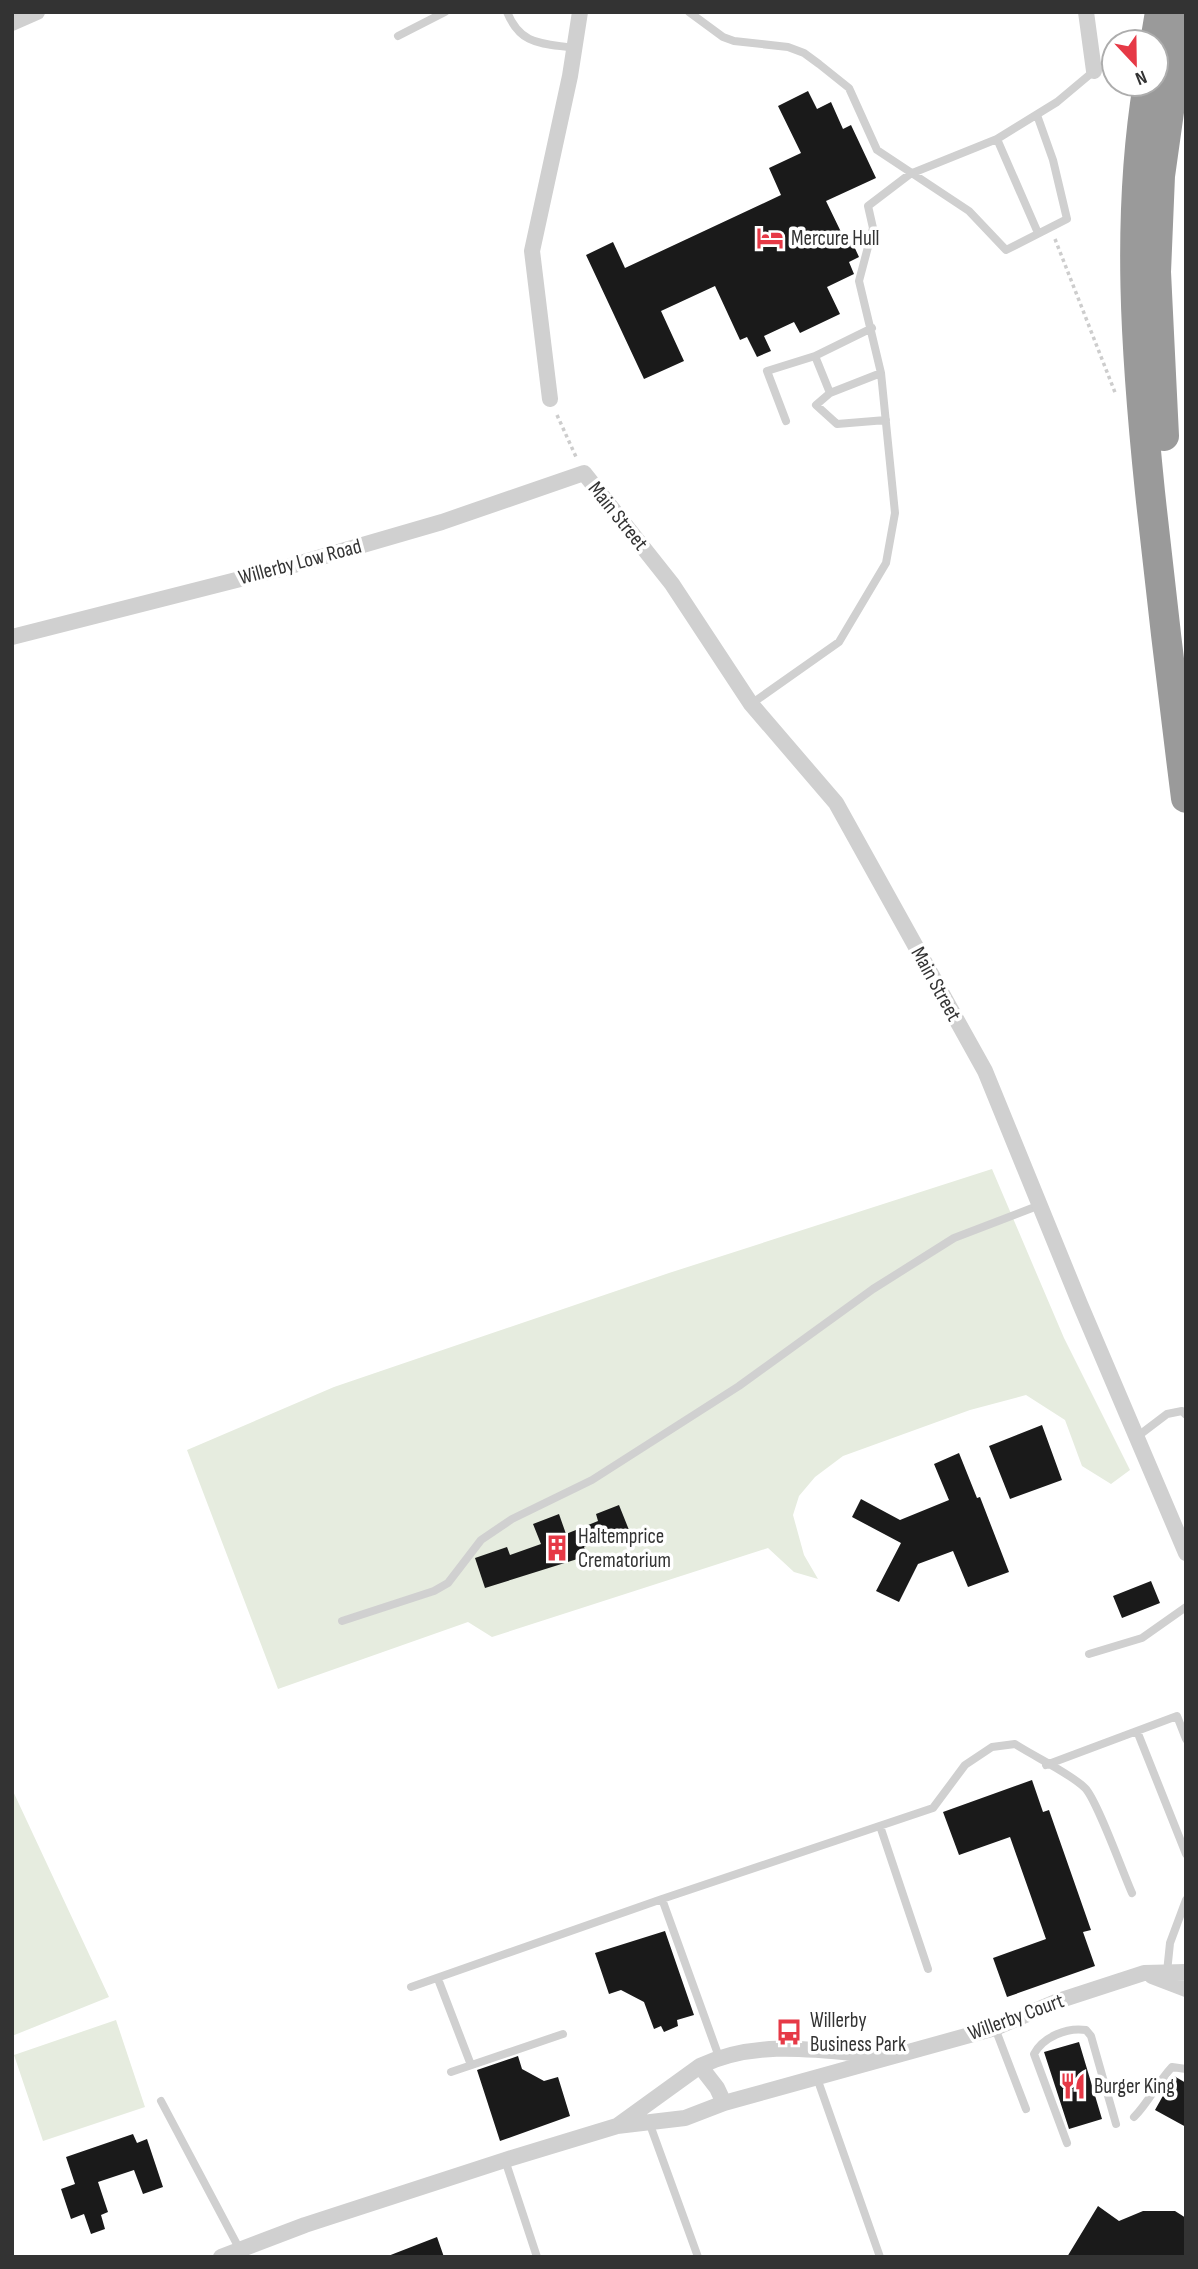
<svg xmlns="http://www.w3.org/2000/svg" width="1198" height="2269" font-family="'Sofia Sans Condensed',sans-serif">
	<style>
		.green { fill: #e6ecdf }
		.building { fill: #1a1a1a }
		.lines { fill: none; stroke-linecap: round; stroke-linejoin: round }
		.path { stroke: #cdcdcd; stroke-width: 3.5; stroke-dasharray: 3.5 3.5; stroke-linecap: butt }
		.lane { stroke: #d0d0d0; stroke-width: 8 }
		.street { stroke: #d0d0d0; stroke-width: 16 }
		.highway { stroke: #9a9a9a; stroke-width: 30 }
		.labels { text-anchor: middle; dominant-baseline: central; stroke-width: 7; stroke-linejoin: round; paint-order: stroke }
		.poi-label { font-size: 21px; fill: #333; stroke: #fff; text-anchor: start }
		.street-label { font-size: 21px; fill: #333; stroke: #fff }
	</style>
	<rect width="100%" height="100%" fill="#fff"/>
	<path class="green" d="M992,1169L1064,1338L1130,1470L1111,1484L1082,1466L1065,1420L1026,1395L970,1410L843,1456L815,1477L799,1496L793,1515L804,1555L818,1579L794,1572L768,1548L492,1637L468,1622L278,1689L187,1450L334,1387L669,1273Z
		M12,1789L109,1997L12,2036Z
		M116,2020L145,2107L43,2141L14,2055Z"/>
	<path class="building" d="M808,91L817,109L831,102L843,129L851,125L876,178L826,201L842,234L847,231L859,257L849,262L854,274L827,287L840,314L800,333L794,322L764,336L771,351L757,357L747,337L740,340L715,286L661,311L684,361L644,379L586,255L613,242L625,268L781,195L769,168L801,153L778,106Z
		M1042,1425L1062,1480L1010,1499L989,1446Z
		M959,1453L977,1498L980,1497L1009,1572L968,1587L953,1551L918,1564L899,1602L876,1591L901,1543L852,1517L861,1499L900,1520L949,1500L934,1464Z
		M619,1505L629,1530L584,1547L587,1556L485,1588L475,1558L507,1547L510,1555L541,1544L533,1524L559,1514L566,1534L598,1521L596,1514Z
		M1151,1581L1160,1603L1122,1618L1113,1596Z
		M1032,1780L1043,1812L1049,1810L1091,1930L1083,1932L1095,1966L1007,1997L993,1958L1046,1939L1010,1837L959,1855L943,1812Z
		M665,1931L694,2015L677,2020L678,2026L664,2032L661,2026L654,2029L644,2002L621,1990L609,1994L595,1953Z
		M1079,2042L1102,2119L1069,2129L1044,2052Z
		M518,2056L522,2069L544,2081L558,2077L570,2116L500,2141L477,2070Z
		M1174,2076L1186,2083V2127L1155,2110Z
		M133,2134L137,2143L147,2139L163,2187L143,2194L134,2170L98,2182L108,2212L101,2215L105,2229L91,2234L84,2214L71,2219L61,2189L75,2184L66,2157Z
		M1098,2206L1119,2221L1143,2211H1175L1186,2218V2257H1067Z
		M437,2237L444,2257H389L388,2256Z"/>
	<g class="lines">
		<path class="path" d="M1055,239L1116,395
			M557,415L577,459"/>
		<path class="lane" d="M507,12C521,46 542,43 574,48
			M689,12L723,37L734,41L788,47L804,53L819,64L849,88L877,150L969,211L1006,250L1067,219L1053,160L1037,115
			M398,36L445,12
			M997,139L1038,233
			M815,356L830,393
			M881,373L830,393L816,405L837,424L886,420
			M786,421L767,371L815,356L872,328
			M751,704L839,642L886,563L895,513L881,373L859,281L873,228L868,206L910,174L997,139L1057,102L1094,71
			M1138,1436L1167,1414L1182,1411L1186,1415
			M342,1621L434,1591L448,1583L481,1540L512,1519L592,1480L739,1386L873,1289L954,1238L1040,1205
			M1089,1654L1142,1638L1186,1607
			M1137,1731L1186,1854
			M1046,1765L1177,1716L1186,1739
			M880,1826L928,1969
			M662,1899L933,1808L965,1765L992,1747L1015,1744C1035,1757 1070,1773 1085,1788C1097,1800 1123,1873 1132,1893
			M1167,1972L1170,1943L1186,1900
			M438,1979L471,2065
			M411,1987L662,1899L719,2057
			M995,2028L1026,2109
			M451,2072L563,2034
			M817,2078L880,2257
			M161,2101L240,2250
			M1134,2117C1149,2102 1157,2083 1172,2067L1186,2069
			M649,2122L698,2257
			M1067,2143L1034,2054C1043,2037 1067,2027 1086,2030L1091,2036L1116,2124
			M505,2160L537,2257"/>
		<path class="street" d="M1086,12L1094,71
			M12,23L37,12
			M550,399L532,251L570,76L580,12
			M12,637L280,569L442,522L584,473L672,584L751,704L836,803L985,1071L1080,1304L1186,1553
			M1152,1976L1186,1989
			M887,2056C824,2051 758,2038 700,2066L717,2088L724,2103L995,2028L1058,2001L1144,1973L1186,1972
			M617,2126L700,2066
			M221,2257L305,2225L505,2160L617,2126L685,2118L724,2103"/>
		<path class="highway" d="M1155,42L1160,12
			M1148,84C1126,219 1136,356 1150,492C1161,594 1173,696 1186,798
			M1164,436L1156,272L1160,176L1183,12"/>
	</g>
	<defs>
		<g id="hotel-bare" transform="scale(2.1)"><path d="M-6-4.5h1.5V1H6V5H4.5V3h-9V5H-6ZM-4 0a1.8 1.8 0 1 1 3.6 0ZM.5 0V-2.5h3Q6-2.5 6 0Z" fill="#e63946" stroke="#fff" stroke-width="2.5" paint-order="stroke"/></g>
		<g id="building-bare" transform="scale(2.1)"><path d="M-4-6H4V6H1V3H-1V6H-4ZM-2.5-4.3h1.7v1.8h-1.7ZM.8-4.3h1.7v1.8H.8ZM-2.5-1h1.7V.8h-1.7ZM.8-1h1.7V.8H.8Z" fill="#e63946" stroke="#fff" stroke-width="2.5" paint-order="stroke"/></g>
		<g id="bus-bare" transform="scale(2.1)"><path d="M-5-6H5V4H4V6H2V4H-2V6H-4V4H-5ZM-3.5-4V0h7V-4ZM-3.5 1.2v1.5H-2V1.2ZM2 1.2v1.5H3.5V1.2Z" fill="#e63946" stroke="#fff" stroke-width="2.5" paint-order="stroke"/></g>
		<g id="restaurant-bare" transform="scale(2.1)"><path d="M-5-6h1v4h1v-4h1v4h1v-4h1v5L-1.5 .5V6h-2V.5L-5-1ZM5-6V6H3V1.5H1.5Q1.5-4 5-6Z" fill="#e63946" stroke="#fff" stroke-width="2.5" paint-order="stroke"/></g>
	</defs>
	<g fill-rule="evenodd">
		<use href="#hotel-bare" x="770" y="238"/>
		<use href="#building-bare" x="557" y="1548"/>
		<use href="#bus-bare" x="789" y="2032"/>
		<use href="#restaurant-bare" x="1073" y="2086"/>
	</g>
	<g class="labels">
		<g class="poi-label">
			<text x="791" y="238">Mercure Hull</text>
			<text x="578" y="1536">Haltemprice<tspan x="578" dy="24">Crematorium</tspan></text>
			<text x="810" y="2020">Willerby<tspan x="810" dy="24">Business Park</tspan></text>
			<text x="1094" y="2086">Burger King</text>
		</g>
		<g class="street-label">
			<text transform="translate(618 516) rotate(51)">Main Street</text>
			<text transform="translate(300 562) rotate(-15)">Willerby Low Road</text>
			<text transform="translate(936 984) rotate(61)">Main Street</text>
			<text transform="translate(1016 2017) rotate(-20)">Willerby Court</text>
		</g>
	</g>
	<rect width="1198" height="2269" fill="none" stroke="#333333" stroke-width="28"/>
	<g transform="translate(1135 63) rotate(158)"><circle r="33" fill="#ffffff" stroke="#adadad" stroke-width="2"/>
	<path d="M0-5L12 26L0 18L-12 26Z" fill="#e63946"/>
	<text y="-10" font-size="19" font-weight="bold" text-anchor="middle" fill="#333333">N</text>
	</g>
</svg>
